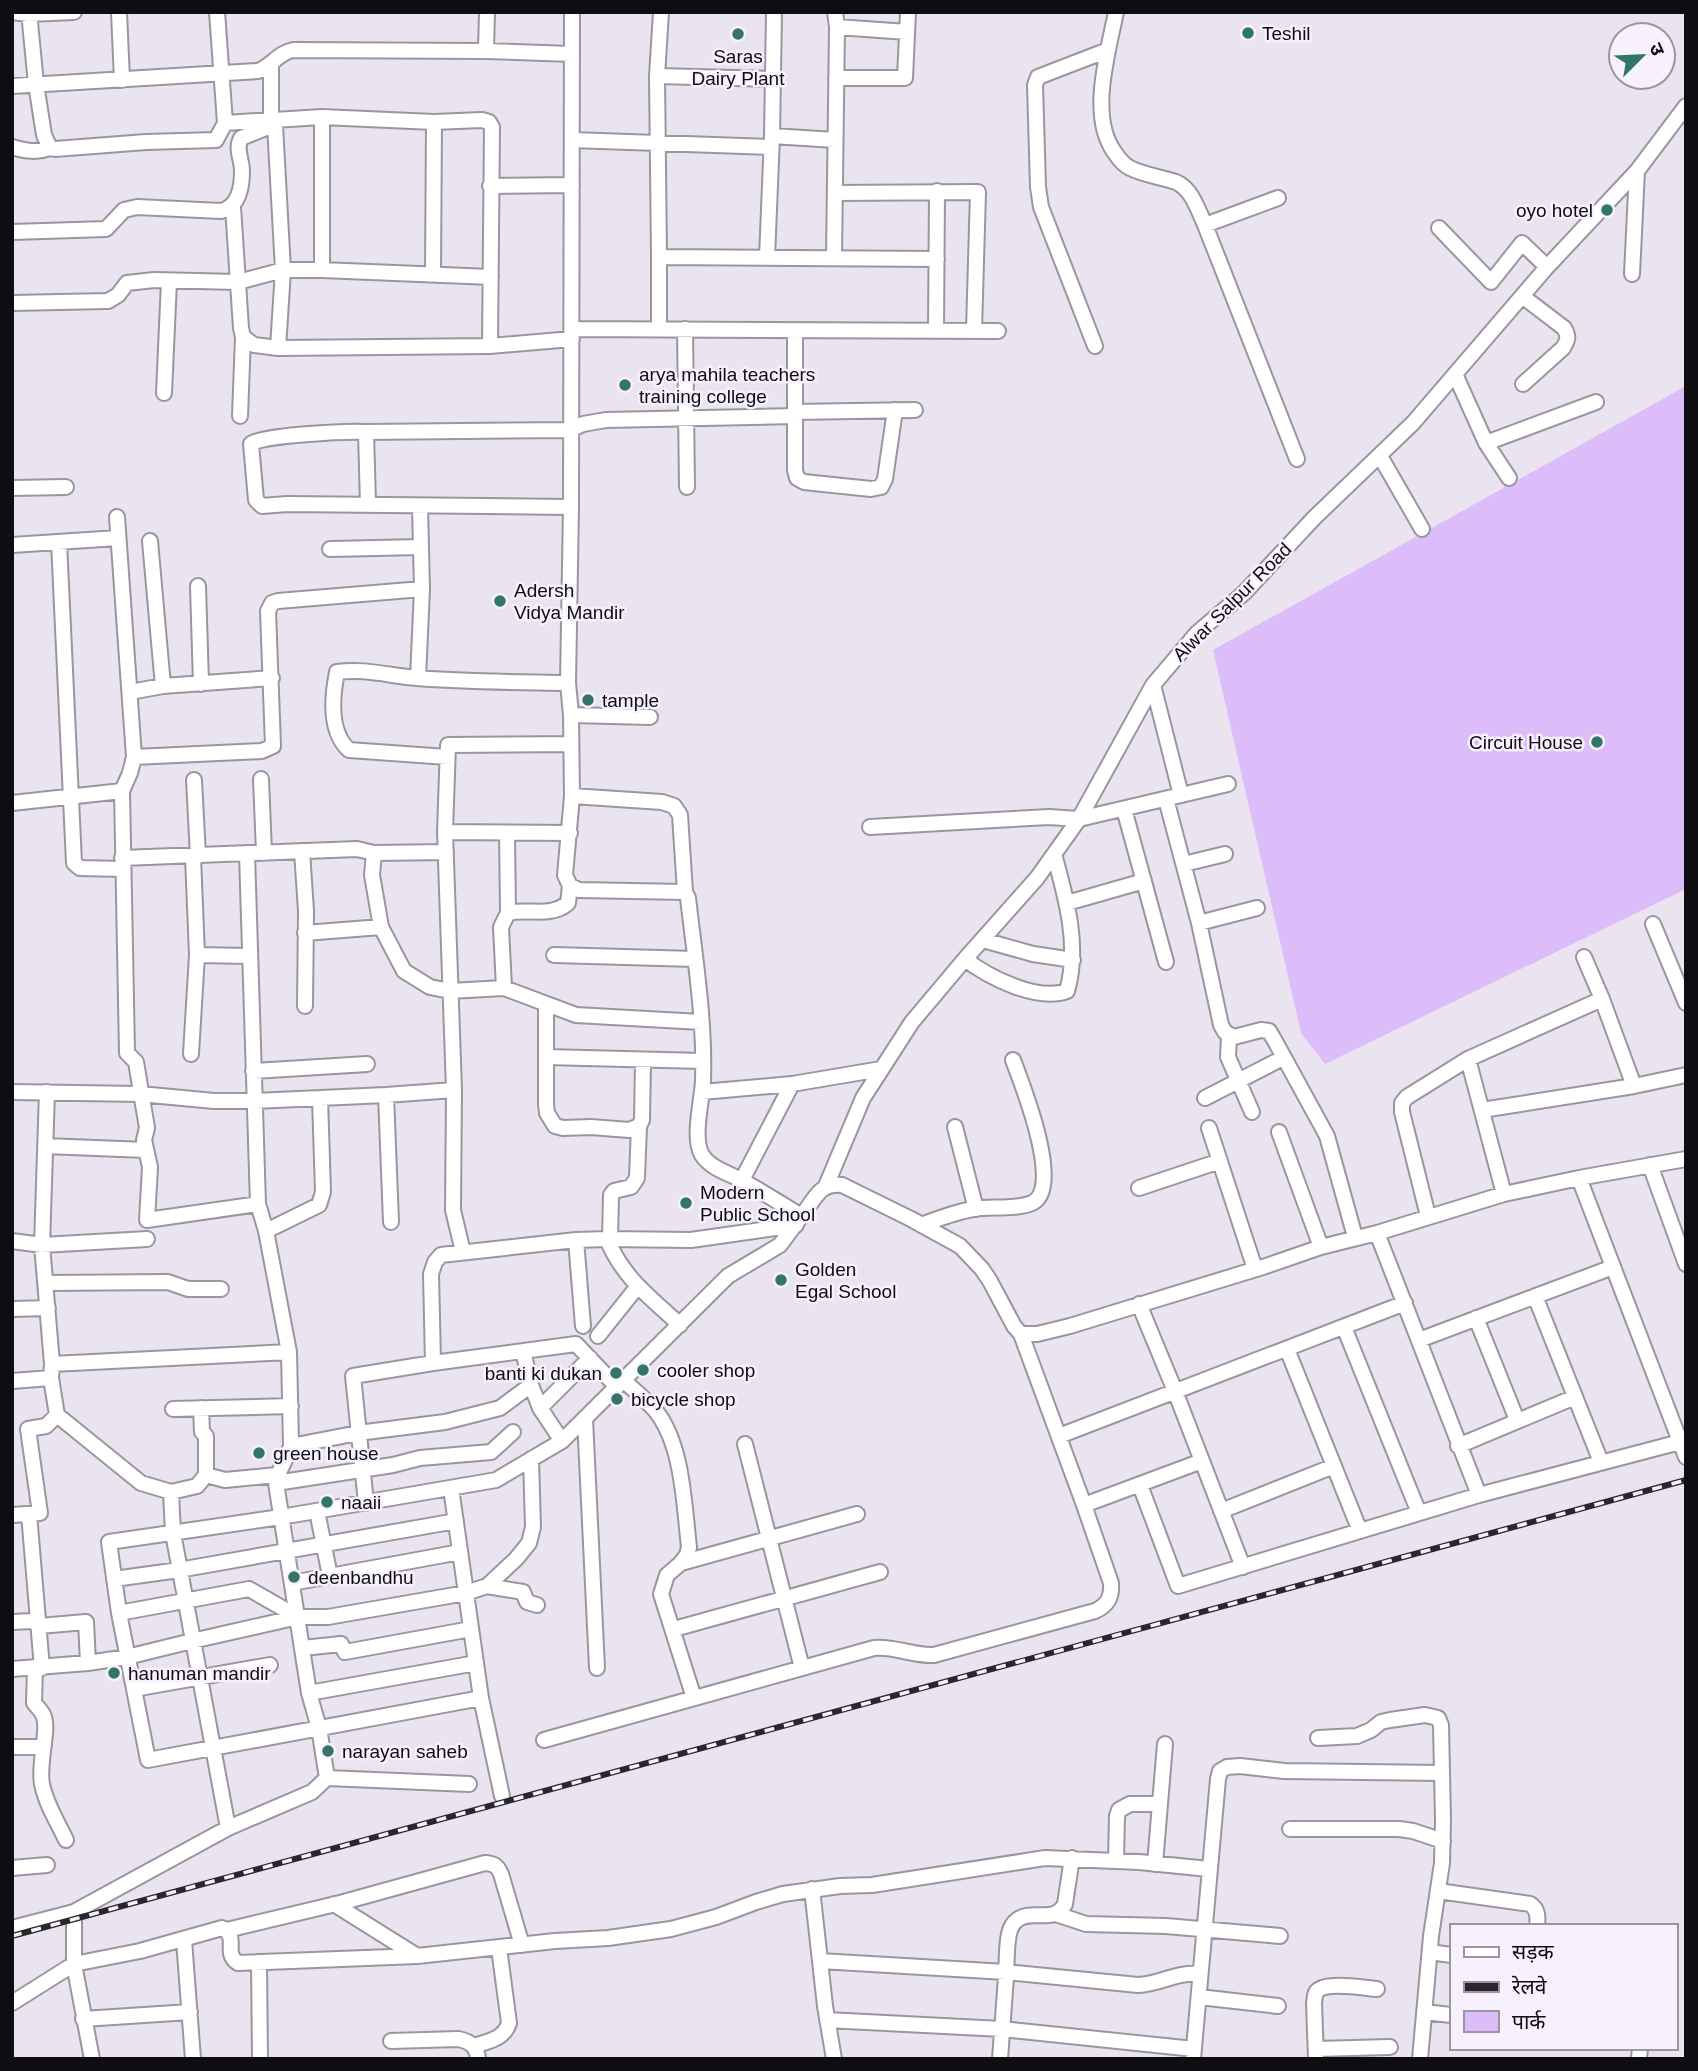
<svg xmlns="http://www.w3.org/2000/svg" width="1698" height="2071" font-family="Helvetica,'Noto Sans Devanagari',sans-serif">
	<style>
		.green { fill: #dcbdf9 }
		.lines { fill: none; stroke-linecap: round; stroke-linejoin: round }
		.minor-casing { stroke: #9a95a0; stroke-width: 18 }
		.minor { stroke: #fff; stroke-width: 14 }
		.rail-casing { stroke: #29272c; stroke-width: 6 }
		.rail { stroke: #f7f1fe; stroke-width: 3.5; stroke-dasharray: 10; stroke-linecap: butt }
		.poi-dot { fill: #337667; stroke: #f7f1fe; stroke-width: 2.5 }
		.labels { text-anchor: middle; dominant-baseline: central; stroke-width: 5; stroke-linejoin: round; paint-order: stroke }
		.poi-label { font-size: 19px; fill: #0f0d11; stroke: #f7f1fe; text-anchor: start }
		.street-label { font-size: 19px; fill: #0f0d11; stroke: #f7f1fe }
	</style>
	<rect width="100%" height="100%" fill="#eae4f0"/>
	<path class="green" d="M1686,386V889L1325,1064L1301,1033L1213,650Z"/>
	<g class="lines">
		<g class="minor-casing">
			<path id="minor" d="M12,12L29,14L74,12
				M29,12L36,84L44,135L50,148L55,149L146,142L216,140L225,123L322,117L434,122L482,120L489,122L492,127L490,346
				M119,12L122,80
				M217,12L225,123
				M572,12L571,507L568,683L571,715L572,796L565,875L570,886L579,890L685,892L688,898C695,958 705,1020 703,1081C702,1101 692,1138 702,1155C711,1169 729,1173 743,1181C761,1191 780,1203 798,1214H803C815,1199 820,1182 842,1185L911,1219L960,1246L982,1269L990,1281L1014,1326L1021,1334H1037L1070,1326L1263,1267L1321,1247L1377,1233L1504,1194L1579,1178L1686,1159
				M1116,12C1108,53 1088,117 1115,153C1119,159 1124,165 1130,168C1144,175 1161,177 1176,182C1192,189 1198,210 1205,225L1297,459
				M837,27L907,32
				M486,51L487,12
				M271,65V120
				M657,76L772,79
				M836,78H905L908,12
				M12,86L258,71C272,66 278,53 293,50L486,51L572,54
				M275,125L283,270L278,348
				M772,136L835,140
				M572,140L770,147
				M12,147C26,151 36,153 50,148
				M490,186L572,185
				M835,193L978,192L974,331
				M233,207L241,328L243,337L254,345L278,348L490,346L572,339
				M1205,225L1278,198
				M1439,228L1491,282L1522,243L1547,267
				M12,232L106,229L124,210L137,207L221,211C239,207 242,187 242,171C242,159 235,149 241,138L271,126
				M659,257L657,76L661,12
				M767,258L772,136L774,12
				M834,258L837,27L835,12
				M322,270V117
				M433,274L434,122
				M1632,274L1637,171
				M1522,296L1564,328C1569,336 1568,340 1563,348L1523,384
				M12,303L108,301L118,295L127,283L154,280L238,282L283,270H322L491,277
				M572,329L998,331
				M659,329V257L937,259
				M685,329L687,487
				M795,330V470L797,478L804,482L871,489L881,487L885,479L895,410
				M936,331L937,191
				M1095,346L1041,207L1038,187L1035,85L1038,77L1108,50
				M1455,374L1486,443L1509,478
				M164,393L169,281
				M794,412L915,410
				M240,416L243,337
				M366,432L368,505
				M1486,443L1596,402
				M1380,456L1422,529
				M12,488L66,487
				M571,507L287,504L262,506L256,500L251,444C262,435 347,431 366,432L570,430L583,424L606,420L794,416
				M117,517L134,757L130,773L122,791L127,1053L136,1062L147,1128L144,1140L150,1167L147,1220L258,1204
				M150,541L163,686
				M59,542L74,863L80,868L122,869
				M12,545L118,538
				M330,549L421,547
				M198,586L201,684
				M418,678L422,589L420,506
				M1153,685L1181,795
				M130,692L163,686L272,678
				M571,715L650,717
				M134,757L262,751L273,746L268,611L272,603L278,601L422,589
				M447,757L349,750C329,732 332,697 337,672C363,668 391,676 417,678C467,682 518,682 568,683
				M261,779L264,853
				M194,780L198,856
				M572,796L662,802L674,806L680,815L685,892
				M1166,799L1199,923L1221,1025L1225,1032L1234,1037L1261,1030L1269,1031L1275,1041L1327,1136L1355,1237
				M12,803L122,791
				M1124,809L1166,962
				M870,827L1049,817L1079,819L1228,784
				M445,832L570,833
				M507,833L508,913
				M302,851L306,911L305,1006
				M374,853L372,875L381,927L404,971L430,987L450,991L504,988L576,1015L701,1022
				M122,858L357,849L374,853L446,852
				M1184,864L1225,854
				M1067,903L1144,881
				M1199,923L1257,908
				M1653,924L1686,1003
				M305,933L381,927
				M983,940L1033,954L1073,960
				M197,955L250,956
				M554,955L695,959
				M1584,957L1602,999L1634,1086
				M965,959C988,977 1037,1002 1067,991C1080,946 1066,898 1054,854
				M504,988L501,927L508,913C530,908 550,918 568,903L570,886
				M546,1005V1104L547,1113L555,1126L563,1128L591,1127L629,1130L639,1126L642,1120L643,1061
				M1229,1036L1228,1057L1252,1112
				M191,1054L197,955L193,857
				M546,1057L703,1061
				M1468,1059L1504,1194
				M253,1071L367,1064
				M12,1092L140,1094L214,1101H254L386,1095L454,1090
				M47,1092L42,1245L52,1364L51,1378L57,1415L141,1483L171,1492
				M702,1092L792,1084L881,1069
				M386,1095L391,1222
				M1205,1098L1275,1062
				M1482,1110L1634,1086L1686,1075
				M955,1127L976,1209
				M1209,1128L1255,1269
				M1279,1132L1321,1247
				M45,1146L146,1150
				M1650,1165L1686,1264
				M1579,1178L1686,1457
				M742,1180L792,1084
				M826,1186L863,1098L912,1022L965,959L1037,878L1079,819L1153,685L1197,633L1244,593L1314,518L1413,423L1547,267L1637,171L1686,106
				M1139,1188L1220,1161
				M1428,1216L1402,1112V1103L1407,1097L1468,1059L1602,999
				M921,1225C938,1219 955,1212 973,1209C991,1206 1015,1210 1032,1203C1064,1189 1022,1084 1013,1060
				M266,1231L319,1205L323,1192L320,1098
				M1377,1233L1479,1495
				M607,1239L691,1240L796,1225
				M610,1239L611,1195L614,1191L631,1187L637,1178L639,1126
				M576,1240L583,1326
				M12,1241L42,1245L147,1239
				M463,1252L453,1210L454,1090L445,832L448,745L571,744
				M46,1283L168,1282L188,1289H221
				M1535,1296L1601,1462
				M1139,1304L1175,1391L1243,1567
				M12,1309L48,1308
				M1476,1318L1517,1420
				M1344,1327L1419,1513
				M598,1336L638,1286
				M1419,1340L1613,1267
				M1287,1349L1360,1531
				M523,1351L531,1385L540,1408L562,1441
				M433,1363L431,1274L435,1262L441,1255L576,1240L607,1239C623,1278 650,1297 680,1325
				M52,1364L289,1352
				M623,1380C634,1390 645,1399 655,1410C683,1444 684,1505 689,1547L687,1555L681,1563L667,1575L661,1594L694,1698
				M12,1381L51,1378
				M201,1408L202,1432L206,1436V1475L225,1480L277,1475
				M540,1408L590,1358
				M173,1409L291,1406
				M585,1419L597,1668
				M1059,1436L1405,1303
				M745,1444L802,1668
				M291,1446L358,1433L445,1422L500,1408L531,1385
				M1458,1446L1575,1397
				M206,1475L197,1486L171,1492L173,1533L228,1828
				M276,1483L393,1465L420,1458L491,1452L513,1432
				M1140,1485L1178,1586L1479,1495L1680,1442
				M451,1488L481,1698L502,1796
				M366,1503L353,1376L433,1363L576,1344L617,1387
				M1084,1505L1202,1461
				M317,1511L330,1576
				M1221,1511L1334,1466
				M29,1514L42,1668
				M12,1515L40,1513L28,1429L46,1426L57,1415
				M681,1563L857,1514
				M114,1579L179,1570L456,1521
				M292,1583L460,1552
				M487,1586L523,1592L527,1602L537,1605
				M119,1613L249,1589L298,1617
				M12,1622L33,1621L39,1626L86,1622L88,1663
				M674,1629L880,1572
				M303,1648L341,1644L345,1652L471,1629
				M35,1668L34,1703C38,1708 42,1711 44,1717C49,1731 38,1764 42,1784C46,1804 57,1821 66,1840
				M12,1669L88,1663L127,1657L192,1641L298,1617H328L466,1593L487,1586L516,1559L529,1543L533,1527L531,1459
				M134,1689L270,1665
				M309,1693L476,1663
				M481,1698L148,1760L119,1613L109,1542L281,1517L496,1480L562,1441L728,1276L780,1245L803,1214
				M1318,1738L1357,1736L1371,1730L1381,1722L1390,1720L1425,1715L1438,1718L1441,1725L1443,1820L1442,1863L1431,1936L1420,2059
				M544,1740L874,1648C895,1646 913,1656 934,1655L1095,1611C1108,1605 1112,1597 1111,1583L1084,1505L1021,1334
				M12,1747H42
				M327,1778L469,1784
				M1290,1829H1399L1413,1831L1443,1841
				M1116,1861L1117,1816L1119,1810L1130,1804H1160
				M1155,1864L1165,1744
				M12,1868L47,1865
				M812,1889L825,2006L834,2059
				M1438,1891L1530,1904C1538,1909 1538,1917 1537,1926
				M334,1904L417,1956
				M74,1912V1964L92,2059
				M1056,1914L1086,1924L1166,1926L1280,1936
				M12,1928L74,1912L228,1828L312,1792L327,1778L319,1728L309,1693L276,1483C278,1470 287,1459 291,1446L289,1352L266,1231L258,1204L247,854
				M227,1930L340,1903L485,1863C494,1864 497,1865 501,1874L522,1945
				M184,1940L193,2059
				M1430,1952L1451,1955
				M820,1961L1006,1972L1138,1985C1162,1984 1173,1972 1200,1974
				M259,1962L260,2059
				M1199,1997L1278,2006
				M12,2003L74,1964L140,1951L222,1928C240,1937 222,1953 238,1963L417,1956L555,1941L608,1938L671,1929L716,1917L756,1902L783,1894L840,1886L872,1885L1045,1858L1139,1862L1209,1869
				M1424,2012L1451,2015
				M83,2019L190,2012
				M827,2020L1002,2029L1194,2049
				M391,2041L458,2039C469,2041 477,2046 478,2059
				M474,2046C489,2041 504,2039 509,2023L499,1948
				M1316,2049L1390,2047
				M1000,2059C1002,2032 1004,2005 1006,1977C1007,1963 1006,1948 1009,1934C1010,1929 1013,1923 1017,1920C1032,1908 1054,1925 1065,1904L1072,1858
				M1193,2059L1218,1779L1220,1771L1227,1767L1240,1766L1284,1771L1442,1773
				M1316,2059L1314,2003C1315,1998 1314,1995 1317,1991C1327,1981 1364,1988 1377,1989
				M1639,2059L1640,2048"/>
		</g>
		<use href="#minor" class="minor"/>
		<g class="rail-casing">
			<path id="rail" d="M12,1936L1686,1480"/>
		</g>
		<use href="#rail" class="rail"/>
	</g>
	<g class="poi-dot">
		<circle cx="1248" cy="33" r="7"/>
		<circle cx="738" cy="34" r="7"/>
		<circle cx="1607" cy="210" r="7"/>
		<circle cx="625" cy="385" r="7"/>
		<circle cx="500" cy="601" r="7"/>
		<circle cx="588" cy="700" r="7"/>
		<circle cx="1597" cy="742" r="7"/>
		<circle cx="686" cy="1203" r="7"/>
		<circle cx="781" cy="1280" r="7"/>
		<circle cx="643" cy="1370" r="7"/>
		<circle cx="616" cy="1373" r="7"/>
		<circle cx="617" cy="1399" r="7"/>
		<circle cx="259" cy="1453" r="7"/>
		<circle cx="327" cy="1502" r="7"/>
		<circle cx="294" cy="1577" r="7"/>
		<circle cx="114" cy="1673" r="7"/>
		<circle cx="328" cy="1751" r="7"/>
	</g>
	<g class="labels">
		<g class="poi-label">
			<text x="1262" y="33">Teshil</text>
			<text x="738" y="56" text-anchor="middle">Saras<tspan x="738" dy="22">Dairy Plant</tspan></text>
			<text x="1593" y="210" text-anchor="end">oyo hotel</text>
			<text x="639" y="374">arya mahila teachers<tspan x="639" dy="22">training college</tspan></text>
			<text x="514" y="590">Adersh<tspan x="514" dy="22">Vidya Mandir</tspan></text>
			<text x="602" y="700">tample</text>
			<text x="1583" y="742" text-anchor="end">Circuit House</text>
			<text x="700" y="1192">Modern<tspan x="700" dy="22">Public School</tspan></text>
			<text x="795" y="1269">Golden<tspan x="795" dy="22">Egal School</tspan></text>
			<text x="657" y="1370">cooler shop</text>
			<text x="602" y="1373" text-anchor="end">banti ki dukan</text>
			<text x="631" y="1399">bicycle shop</text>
			<text x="273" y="1453">green house</text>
			<text x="341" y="1502">naaii</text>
			<text x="308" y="1577">deenbandhu</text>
			<text x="128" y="1673">hanuman mandir</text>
			<text x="342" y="1751">narayan saheb</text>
		</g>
		<g class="street-label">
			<text transform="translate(1232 602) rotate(-45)">Alwar Salpur Road</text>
		</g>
	</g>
	<rect width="1698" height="2071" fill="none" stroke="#0f0d11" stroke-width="28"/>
	<rect x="1450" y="1924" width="228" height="126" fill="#f7f1fe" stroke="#9a969f" stroke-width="2"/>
	<rect x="1464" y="1947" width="35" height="10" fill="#ffffff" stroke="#9a969f" stroke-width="2"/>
	<text x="1512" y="1959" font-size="21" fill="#0f0d11">सड़क</text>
	<rect x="1464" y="1982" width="35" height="10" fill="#29272c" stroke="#9a969f" stroke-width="2"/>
	<text x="1512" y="1994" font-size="21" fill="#0f0d11">रेलवे</text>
	<rect x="1464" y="2011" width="35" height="21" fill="#dcbdf9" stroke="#9a969f" stroke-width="2"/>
	<text x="1512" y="2029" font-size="21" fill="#0f0d11">पार्क</text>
	<g transform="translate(1642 56) rotate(66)"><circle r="33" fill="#f7f1fe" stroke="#9a969f" stroke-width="2"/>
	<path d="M0-5L12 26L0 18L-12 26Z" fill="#337667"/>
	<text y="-10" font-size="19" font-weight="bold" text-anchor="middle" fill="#0f0d11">उ</text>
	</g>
</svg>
